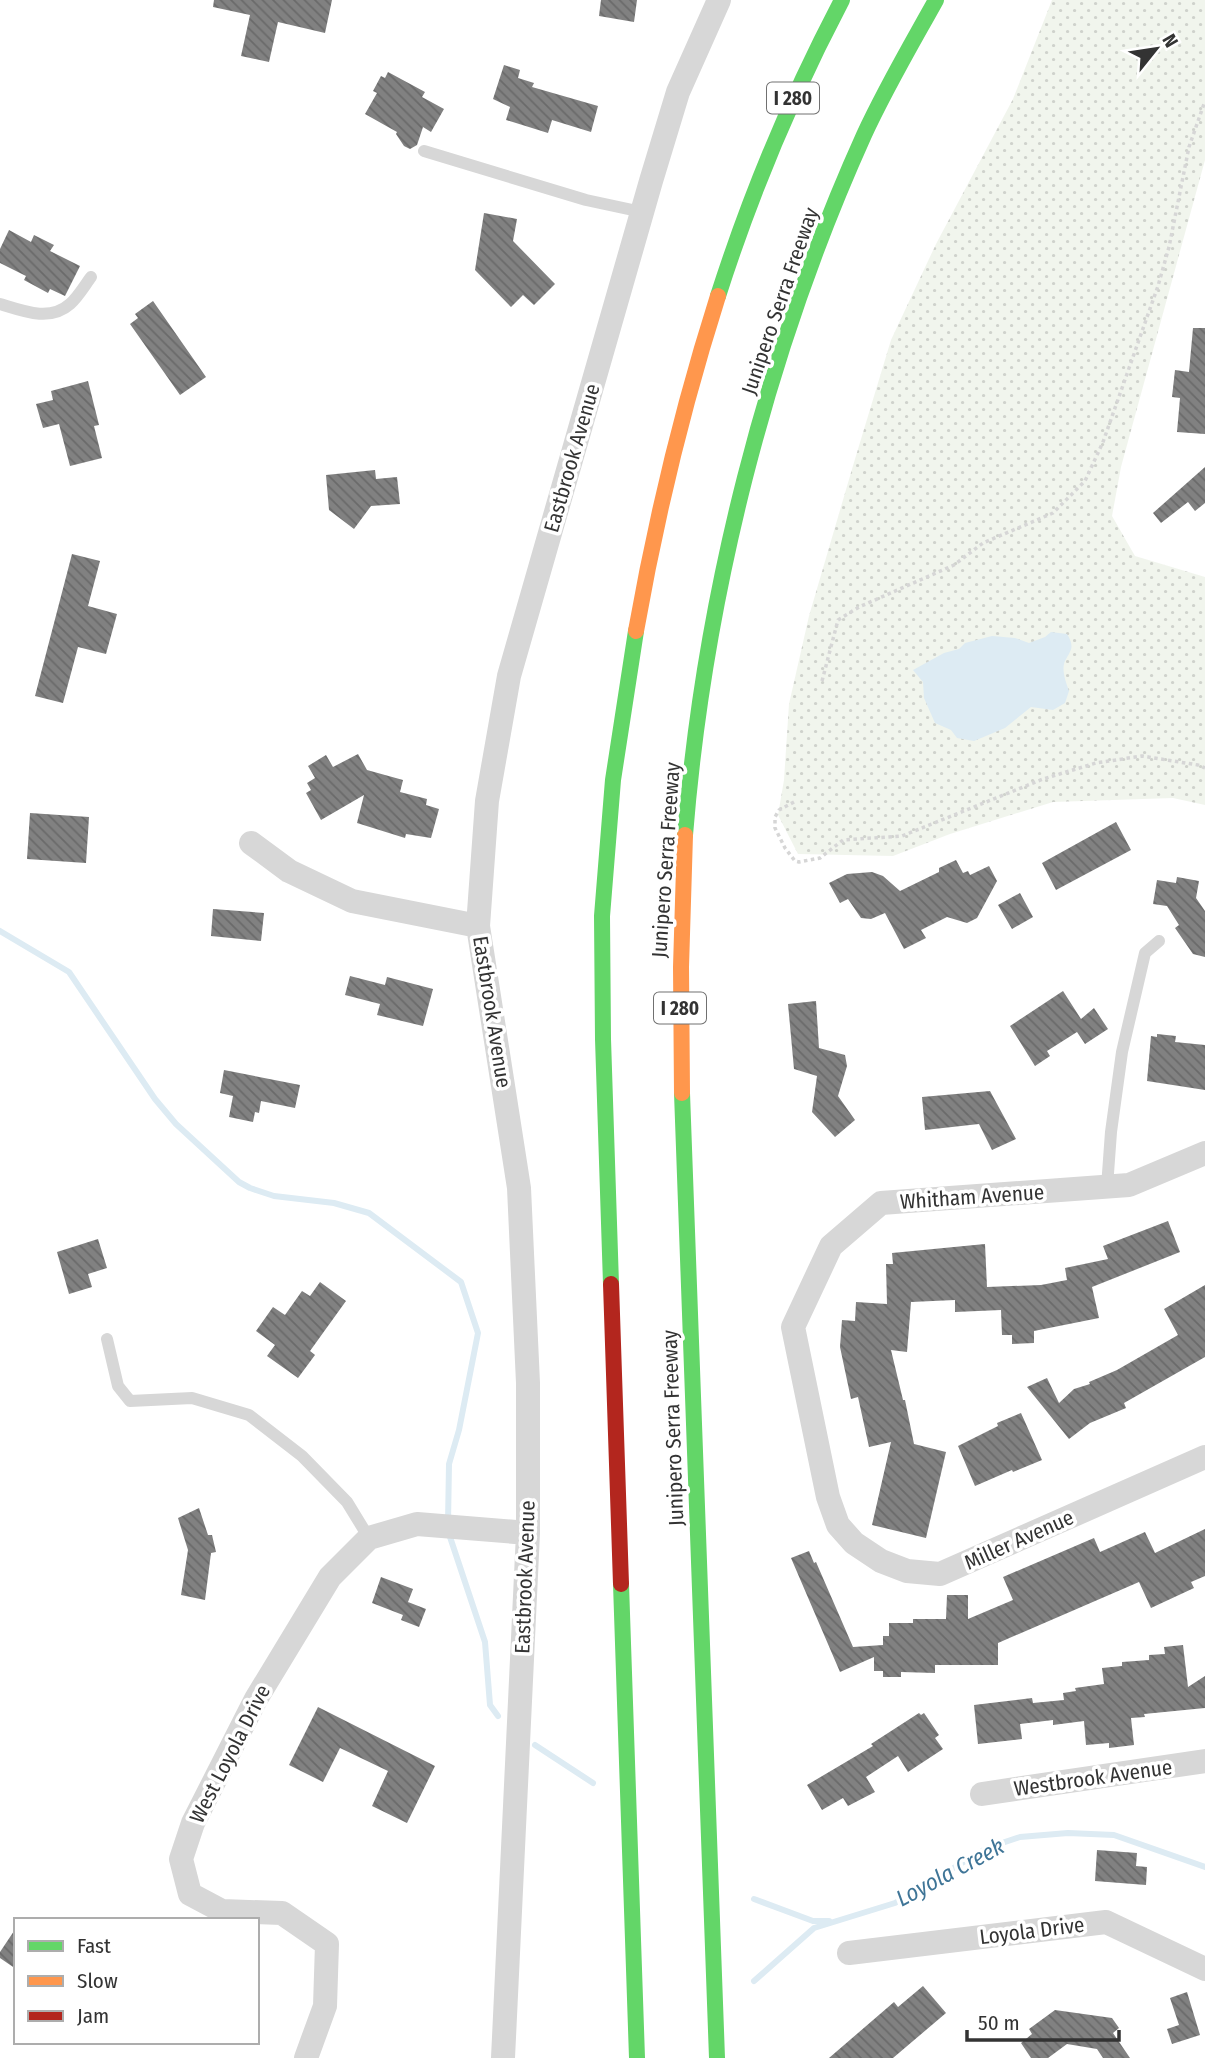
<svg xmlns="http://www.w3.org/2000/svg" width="1205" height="2058" font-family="'Fira Sans Condensed',sans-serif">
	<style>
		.grass { fill: url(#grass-dots) }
		.water { fill: #ddebf3 }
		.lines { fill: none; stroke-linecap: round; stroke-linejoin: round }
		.stream { stroke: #ddebf3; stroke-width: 6 }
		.building { fill: url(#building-back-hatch) }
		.path { stroke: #d6d6d6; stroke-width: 3.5; stroke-dasharray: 3.5 3.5; stroke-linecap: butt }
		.lane { stroke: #d7d7d7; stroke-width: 12 }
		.street { stroke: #d7d7d7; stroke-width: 24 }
		.fast { stroke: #63d668; stroke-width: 16 }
		.slow { stroke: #ff974d; stroke-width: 16 }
		.jam { stroke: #b3261e; stroke-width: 16 }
		.labels { text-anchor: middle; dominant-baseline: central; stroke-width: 7; stroke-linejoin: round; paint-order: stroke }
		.shield { fill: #fff; stroke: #707070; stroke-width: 2 }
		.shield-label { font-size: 19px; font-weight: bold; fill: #333 }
		.street-label { font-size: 21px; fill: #333; stroke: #fff }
		.water-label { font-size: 23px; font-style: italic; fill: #3f7597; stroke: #fff }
	</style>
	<defs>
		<pattern id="grass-dots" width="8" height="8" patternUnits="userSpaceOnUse" patternTransform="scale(1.75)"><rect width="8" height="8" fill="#f1f5ed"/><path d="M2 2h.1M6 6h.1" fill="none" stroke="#cfd2cc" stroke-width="1.8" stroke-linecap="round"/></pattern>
		<pattern id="building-back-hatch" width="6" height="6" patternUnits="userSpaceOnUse" patternTransform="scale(1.75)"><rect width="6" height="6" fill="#818181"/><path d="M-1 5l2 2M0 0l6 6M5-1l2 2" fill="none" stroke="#6a6a6a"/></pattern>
	</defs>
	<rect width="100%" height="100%" fill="#fff"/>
	<path class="grass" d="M1052,0H1205V160L1121,467L1112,516L1135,556L1205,577V805L1173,798L1053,802L950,834L893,856L798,854L778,815L784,780L789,704L809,616L855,459L891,340L936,244L1013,99Z"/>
	<path class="water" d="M1051,632L1067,634C1075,647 1071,650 1065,661C1061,670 1066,682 1069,691L1065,703L1053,710L1031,707L1005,728L974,741L957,738L951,730L935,723L924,698L923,682L913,670L944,653L959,649L965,643L992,636L1015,638L1029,643L1045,637Z"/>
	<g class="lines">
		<path class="stream" d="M0,931L69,972L155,1099L176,1124L239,1182L250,1188L274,1196L334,1203L369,1213L461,1282L478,1333L459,1430L449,1464L448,1523
			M449,1534L485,1642L490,1705L498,1716
			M535,1745L593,1783
			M754,1899L813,1921H829
			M754,1981L814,1928L895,1903L987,1848L1020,1837L1068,1833L1114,1835L1205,1867"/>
	</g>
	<path class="building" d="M214,0H332L325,33L278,22L269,62L241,56L250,15L213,7Z
		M601,0H637L634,22L599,16Z
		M504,65L520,70L518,78L534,83L532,87L598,106L591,132L552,120L548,133L506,120L510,107L493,99Z
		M388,72L425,92L422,97L444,109L431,132L423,127L417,145L410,149L404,146L396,134L397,132L365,114L377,93L373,91L381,76L385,78Z
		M484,213L517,219L513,241L555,284L534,305L523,295L511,307L475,270Z
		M9,230L31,242L34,235L54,245L50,251L80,266L65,296L50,289L48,293L24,280L26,276L0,263V249Z
		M153,301L206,377L180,395L130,324L138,318L135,314Z
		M1193,328H1205V434L1177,432L1180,398L1172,397L1175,370L1189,372Z
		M88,381L99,425L94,426L102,458L70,466L59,424L43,428L36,404L53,400L51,391Z
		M1205,467V503L1195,511L1188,502L1161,523L1153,513Z
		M375,470L376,479L397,477L400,504L371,506L354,529L329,510L326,475Z
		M72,554L100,561L88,606L117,614L106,654L78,647L63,703L35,696Z
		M358,754L367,770L403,780L400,792L427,799L426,805L439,809L431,838L406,834L405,838L357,823L364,795L321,820L306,793L311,790L307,783L315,778L308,766L326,755L333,767Z
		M30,813L89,817L86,863L27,859Z
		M1116,822L1131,850L1056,890L1042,863Z
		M956,860L963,873L968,871L970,875L989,866L997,881L977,918L967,923L947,917L921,930L926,938L904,949L885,913L871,919L861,918L848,899L840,903L829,883L847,874L872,872L883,876L900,891L939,872V868Z
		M1177,877L1199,881L1196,898L1205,911V957L1193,954L1175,928L1179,925L1167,906L1153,904L1157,880L1176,883Z
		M1020,893L1033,917L1012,929L998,905Z
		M213,909L264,913L261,941L211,936Z
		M350,976L385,985L387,977L433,989L423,1026L377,1015L380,1004L345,995Z
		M1063,991L1081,1019L1094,1008L1108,1029L1085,1044L1077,1032L1047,1051L1050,1056L1035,1066L1010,1026Z
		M816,1001L819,1048L845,1055L847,1066L838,1096L855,1120L835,1137L812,1112L817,1076L794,1069L788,1004Z
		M1157,1034L1176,1036L1175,1042L1205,1045V1090L1147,1081L1151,1036L1157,1037Z
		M224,1070L300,1085L295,1108L261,1101L259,1113L255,1112L253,1122L229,1117L233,1096L220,1093Z
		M990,1091L1016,1139L992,1150L979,1124L925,1130L922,1097Z
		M1168,1221L1180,1252L1092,1287L1099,1318L1034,1331V1343L1012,1344V1335H1002L1001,1310L955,1312V1300L911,1302L907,1352L891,1350L903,1400H905L914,1444L946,1452L926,1538L872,1525L891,1442L869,1447L858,1397L851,1399L840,1347L842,1320L855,1321L856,1302L887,1304L886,1264H893L892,1253L985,1244L987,1287L1041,1285L1067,1280L1065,1268L1108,1259L1103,1246Z
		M98,1239L107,1268L88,1274L92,1287L69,1294L57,1252Z
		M320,1282L346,1301L310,1351L315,1355L298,1378L267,1356L275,1345L256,1331L273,1307L285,1315L302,1291L310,1296Z
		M1205,1285V1357L1124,1403L1126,1408L1090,1423L1069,1439L1027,1387L1047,1378L1059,1403L1074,1389L1090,1384L1089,1382L1117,1370L1178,1335L1164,1309Z
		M1021,1413L1042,1460L1013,1472L1012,1470L975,1486L958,1446L998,1426L997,1423Z
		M199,1508L208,1535H212L216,1552L211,1553L205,1600L181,1595L188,1550L178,1518Z
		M1205,1529V1576L1191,1582L1194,1588L1151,1608L1139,1582L998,1643V1665H935V1673L901,1672V1677H883V1671H874V1657L840,1672L791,1558L809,1551L814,1563L816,1562L853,1647L883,1645V1636H889V1623H913V1619H946L947,1595H968V1619L1013,1600L1003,1577L1094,1538L1100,1552L1145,1532L1155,1553Z
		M381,1577L413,1589L403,1615L372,1603Z
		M408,1602L426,1609L419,1627L401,1620Z
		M1183,1645L1188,1687L1205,1676V1708L1144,1714L1145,1717L1131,1718L1134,1745L1109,1748V1743L1086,1745L1084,1721L1053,1725V1720L1020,1724L1022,1739L978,1744L974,1705L1032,1698L1033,1703L1064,1700L1063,1693L1076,1691L1075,1688L1104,1684L1102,1668L1122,1666V1662L1149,1660V1655L1165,1654L1164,1647Z
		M318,1707L435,1766L407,1823L372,1806L388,1771L340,1748L323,1782L289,1765Z
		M919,1713L921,1715L924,1713L939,1735L935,1738L943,1749L908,1772L898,1756L866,1777L875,1792L848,1806L843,1798L822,1810L807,1785L873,1746L871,1744Z
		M1097,1850L1137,1853L1136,1866L1147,1867L1146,1885L1095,1881Z
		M16,1928V1969L0,1958V1952Z
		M923,1986L946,2013L893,2058H829L894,2002L898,2007Z
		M1187,1992L1200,2035L1172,2044L1167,2029L1179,2025L1170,1998Z
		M1055,2010L1112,2018L1119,2028L1113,2033L1130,2058H1103L1097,2049L1067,2044L1048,2058H1031L1021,2043L1032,2034L1029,2029Z"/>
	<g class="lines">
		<path class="path" d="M822,681L838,620L859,607L954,565L983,543L1053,513L1085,481L1103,442L1158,286L1169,247L1189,147L1205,101
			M794,802L779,810L775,817V828L785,848L795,861L799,862L820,858L843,840L902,836L1043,779L1096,763L1142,756L1198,765L1205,768"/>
		<path class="lane" d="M424,151L586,200L642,212
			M0,304C23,311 50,322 70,304C78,297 85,285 91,277
			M1107,1187L1111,1132L1122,1052L1145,953L1159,941
			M107,1339L118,1386L130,1401L192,1398L249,1415L302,1456L347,1502L369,1538"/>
		<path class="street" d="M251,843L289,871L352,901L478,926
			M1205,1153L1129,1185L881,1203L831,1246L793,1327L828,1497L838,1525L854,1543L881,1561L907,1571L940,1574L1205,1457
			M982,1794L1205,1761
			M849,1953L1106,1922L1205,1969
			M306,2058L325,2006L327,1944L282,1913L222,1911L190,1894L181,1859L193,1823L256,1699L330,1577L369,1538L417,1524L528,1533
			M503,2058L528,1533V1383L519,1188L478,926L487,801L509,676L651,181L678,92L719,0"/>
		<path class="fast" d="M718,296C751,193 792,95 842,0
			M685,835C704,599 766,352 864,135C885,89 911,45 936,0
			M682,1093L717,2058
			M611,1284L603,1039L602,916L613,780L636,631
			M621,1584L637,2058"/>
		<path class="slow" d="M636,631C656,518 683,406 718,296
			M682,1093L681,967L685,835"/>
		<path class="jam" d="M611,1284L621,1584"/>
	</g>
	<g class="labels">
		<g class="shield">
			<rect x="767" y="82.5" width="52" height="31" rx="5"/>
			<rect x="654" y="992.5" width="52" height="31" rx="5"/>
		</g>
		<g class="shield-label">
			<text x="793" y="98">I 280</text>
			<text x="680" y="1008">I 280</text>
		</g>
		<g class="street-label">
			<text transform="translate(780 301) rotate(-71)">Junipero Serra Freeway</text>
			<text transform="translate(572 458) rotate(-74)">Eastbrook Avenue</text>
			<text transform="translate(666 860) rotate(-86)">Junipero Serra Freeway</text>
			<text transform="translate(492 1012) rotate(81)">Eastbrook Avenue</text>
			<text transform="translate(972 1197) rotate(-4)">Whitham Avenue</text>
			<text transform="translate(673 1428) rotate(-92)">Junipero Serra Freeway</text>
			<text transform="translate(1019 1540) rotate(-24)">Miller Avenue</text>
			<text transform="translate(525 1577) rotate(-88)">Eastbrook Avenue</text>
			<text transform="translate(230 1754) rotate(-63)">West Loyola Drive</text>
			<text transform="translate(1093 1778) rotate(-8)">Westbrook Avenue</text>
			<text transform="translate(1032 1931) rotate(-7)">Loyola Drive</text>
		</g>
		<g class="water-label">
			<text transform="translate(950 1872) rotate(-28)">Loyola Creek</text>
		</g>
	</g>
	<rect x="14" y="1918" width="245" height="126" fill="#ffffff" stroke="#adadad" stroke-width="2"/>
	<rect x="28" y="1941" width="35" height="10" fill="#63d668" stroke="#adadad" stroke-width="2"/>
	<text x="77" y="1953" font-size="21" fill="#333333">Fast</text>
	<rect x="28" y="1976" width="35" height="10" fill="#ff974d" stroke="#adadad" stroke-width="2"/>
	<text x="77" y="1988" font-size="21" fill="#333333">Slow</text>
	<rect x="28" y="2011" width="35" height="10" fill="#b3261e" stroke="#adadad" stroke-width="2"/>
	<text x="77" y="2023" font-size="21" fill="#333333">Jam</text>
	<g transform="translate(1156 49) rotate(60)" stroke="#ffffff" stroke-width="5" paint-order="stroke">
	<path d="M0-5L12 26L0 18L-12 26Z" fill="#333333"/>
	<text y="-10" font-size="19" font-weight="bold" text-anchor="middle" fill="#333333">N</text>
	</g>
	<path d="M967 2030v10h152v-10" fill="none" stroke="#333333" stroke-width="3.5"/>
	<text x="978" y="2030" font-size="21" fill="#333333" stroke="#ffffff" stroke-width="5" paint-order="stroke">50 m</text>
</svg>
